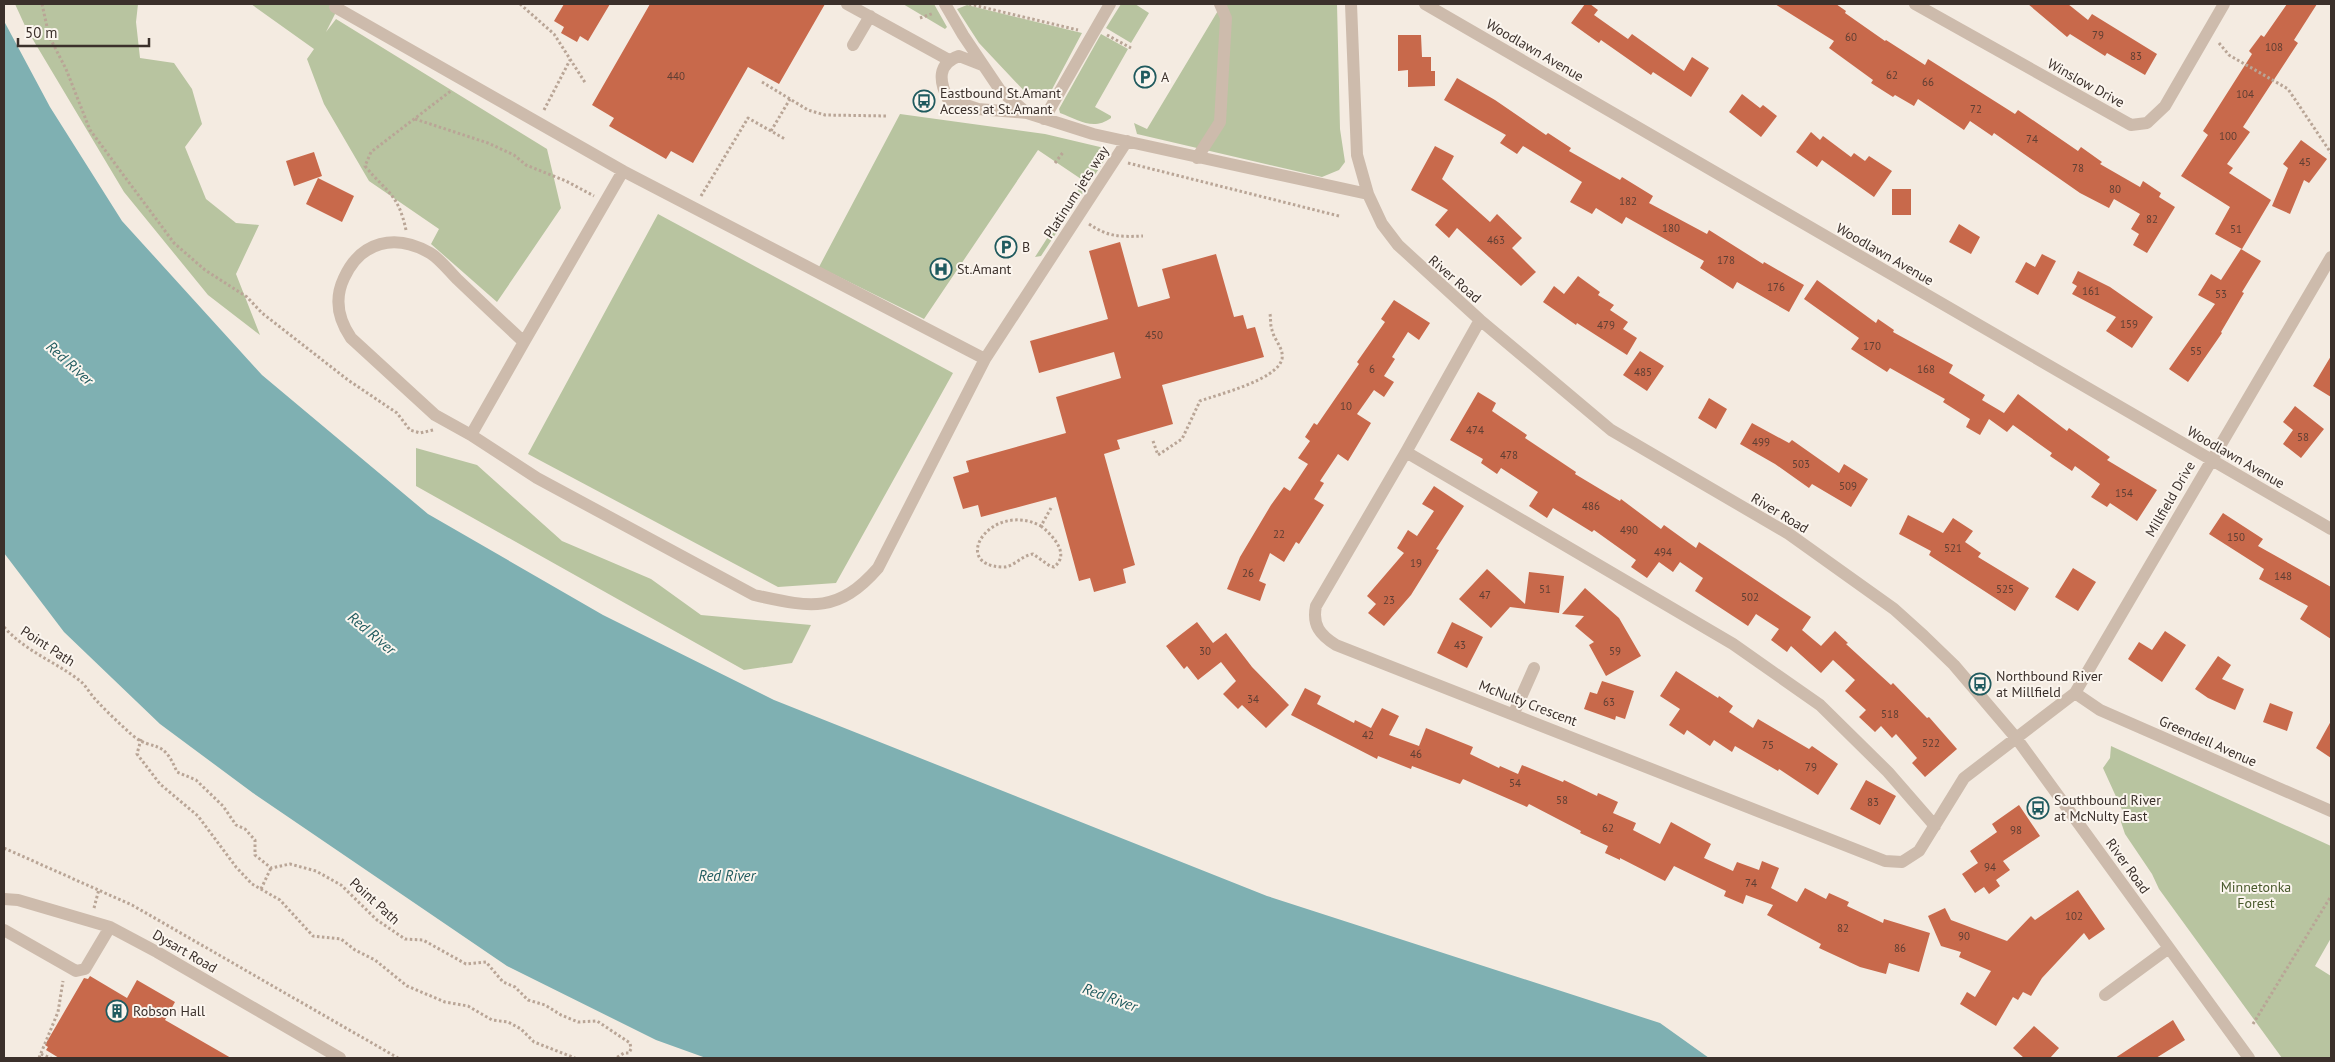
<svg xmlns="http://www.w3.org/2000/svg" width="2335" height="1062" font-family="'PT Sans',sans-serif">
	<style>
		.green { fill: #b8c4a0 }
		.water { fill: #7fb0b2 }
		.building { fill: #c8694b }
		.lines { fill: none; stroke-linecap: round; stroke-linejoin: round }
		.path { stroke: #b9a596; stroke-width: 3; stroke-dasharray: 2.5 2.5; stroke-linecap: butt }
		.minor { stroke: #cdbbac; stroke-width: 12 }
		.labels { text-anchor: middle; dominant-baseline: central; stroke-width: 4; stroke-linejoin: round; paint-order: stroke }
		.number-label { font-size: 11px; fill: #5e3e33 }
		.street-label { font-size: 14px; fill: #3b302b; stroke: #fbf5ee }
		.poi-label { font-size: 14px; fill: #3b302b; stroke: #fbf5ee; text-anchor: start }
		.park-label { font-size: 14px; fill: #4a5a2e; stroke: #fbf5ee }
		.water-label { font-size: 15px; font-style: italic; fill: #1f5a5e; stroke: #fbf5ee }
	</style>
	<rect width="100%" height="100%" fill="#f4ebe1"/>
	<path class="green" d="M15,4H138L136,22L140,58L174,63L192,89L202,124L185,147L206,199L236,223L259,225L236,274L260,335L208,295L124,192L26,28Z
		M251,4H340L326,32L336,19L547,149L561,208L497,302L431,244L439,229L369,181L324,104L307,59L314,49Z
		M903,4H934L947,27L945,29Z
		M1121,4H1135L1149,13L1131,43L1106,28Z
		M1222,4H1337L1340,129L1345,162L1339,170L1322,177L1137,134L1134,123L1147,129Z
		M967,5L1082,33L1049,95L1043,100H1037L1028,95L979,43L957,9Z
		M1101,34L1128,49L1095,107L1111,116V118C1093,131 1079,120 1060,113L1059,109Z
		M900,114L1045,134L1100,147L1107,150L1108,155L1041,256L1035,257L1084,181L1038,150L924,319L819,267Z
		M658,214L953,373L836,583L778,587L528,454Z
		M416,448L477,465L562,541L651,579L701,615L811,625L792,663L744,670L416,486Z
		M2111,746L2331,846V938L2315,966L2331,976V1058H2282L2159,889L2152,874L2125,834L2121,822L2123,812L2103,768L2110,758Z"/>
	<path class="water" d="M4,21L50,107L122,221L262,375L428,514L603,615L774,700L1267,896L1660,1023L1709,1058H706L656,1040L507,966L253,793L160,724L64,632L4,553Z"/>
	<path class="building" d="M564,4H610L588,41L580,36L577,42L561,33L564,27L554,21Z
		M650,4H825L779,84L748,67L693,163L671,151L666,159L609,126L614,118L592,105Z
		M1585,4H1590L1598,10L1594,15L1628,39L1632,34L1684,71L1692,57L1709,68L1691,97L1653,72L1651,75L1601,40L1599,43L1571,23Z
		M1775,4H1836L1846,11L1845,13L1885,41L1886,40L1925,65L1928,59L2015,114L2018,110L2078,151L2081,147L2102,162L2100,164L2140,187L2143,181L2161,193L2159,197L2175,207L2147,253L2133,245L2139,234L2131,229L2140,214L2114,199L2109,208L2080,193L1994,133L1992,136L1970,121L1964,130L1918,99L1914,106L1895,95L1893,97L1871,83L1873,80L1829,48L1834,41Z
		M2028,4H2068L2088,20L2092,14L2157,54L2145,75L2107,53L2105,56L2070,34L2067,37Z
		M2287,4H2317L2294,40L2298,43L2243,127L2250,132L2227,164L2233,168L2229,173L2271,200L2242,249L2215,234L2230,207L2181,176L2208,135L2203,131L2252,54L2249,51L2261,35L2264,37Z
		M1398,35H1421L1422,57H1431V71H1435V86L1408,87V70L1398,71Z
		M1457,78L1495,100L1546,135L1548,133L1571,148L1569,151L1620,180L1622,177L1653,196L1649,203L1707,234L1709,230L1763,264L1764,262L1804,285L1789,312L1737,282L1733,289L1700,268L1704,261L1626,217L1622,224L1596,208L1592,214L1570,202L1582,182L1523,146L1517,154L1500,143L1506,135L1444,100Z
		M1742,94L1760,108L1763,105L1777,116L1761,137L1729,112Z
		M1811,132L1820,140L1823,136L1851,157L1854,153L1865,161L1869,156L1892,171L1874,197L1822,160L1817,167L1796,152Z
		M2301,140L2327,159L2309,183L2304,180L2290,214L2272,206L2288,168L2283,164Z
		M1435,146L1454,156L1442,179L1490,222L1497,214L1522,238L1512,248L1536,272L1521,286L1457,228L1449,238L1435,225L1448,210L1411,190Z
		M314,152L322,176L294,186L286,161Z
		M318,178L354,196L342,222L306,204Z
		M1892,189H1911V215H1892Z
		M1959,224L1980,237L1971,254L1949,242Z
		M1120,242L1138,307L1170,298L1162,269L1216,254L1234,317L1243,315L1247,329L1255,327L1264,357L1162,385L1173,424L1117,440L1120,449L1104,454L1135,565L1123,569L1126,583L1094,592L1090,578L1079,581L1056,497L981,517L978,505L963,509L953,477L969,472L966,461L1066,433L1056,397L1121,378L1114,352L1039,373L1030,341L1108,319L1089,251Z
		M2241,249L2261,261L2242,292L2244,293L2221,332L2222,333L2188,382L2169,369L2215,304L2198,295L2211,274L2221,280Z
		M2042,254L2056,261L2038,295L2015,282L2026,262L2035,267Z
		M2078,271L2110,287L2153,317L2132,348L2106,331L2116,317L2072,294L2077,286L2072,283Z
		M1578,276L1600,292L1598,295L1614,305L1610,310L1628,322L1623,329L1637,338L1627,355L1577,323L1576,325L1543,302L1554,286L1564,294Z
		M1817,280L1876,323L1878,319L1894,330L1893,332L1953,365L1949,373L1985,395L1982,400L2004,413L2018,394L2067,431L2069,428L2110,457L2107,460L2157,490L2137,521L2110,503L2107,507L2091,497L2100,484L2075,466L2072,471L2050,456L2052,453L2013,425L2007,432L1989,419L1980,435L1966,427L1970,419L1943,402L1945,399L1890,368L1887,372L1851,349L1859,338L1804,299Z
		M1394,300L1430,323L1419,340L1408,332L1392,357L1395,359L1384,376L1394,382L1384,397L1374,390L1357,414L1371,423L1348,461L1338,454L1320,481L1324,483L1314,499L1324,505L1299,544L1296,542L1284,562L1270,553L1259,581L1266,584L1260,601L1227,589L1240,557L1271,505L1284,487L1290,491L1308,464L1298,458L1310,441L1305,437L1314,423L1317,425L1359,364L1357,362L1385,322L1381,319Z
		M1640,351L1664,366L1647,391L1623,375Z
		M2331,356V397L2313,386Z
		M1478,392L1496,403L1492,411L1527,435L1525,438L1576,472L1575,474L1620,501L1621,499L1661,529L1664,525L1696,548L1699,542L1811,617L1802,630L1821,646L1835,631L1848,643L1846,644L1891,685L1893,683L1927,718L1929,717L1957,749L1925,777L1912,763L1917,758L1896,734L1892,738L1881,726L1875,732L1859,717L1866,710L1845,691L1855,680L1833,660L1821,673L1791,646L1787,652L1771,640L1779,629L1756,614L1748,626L1695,591L1703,578L1680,562L1673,572L1659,562L1647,578L1631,567L1636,560L1594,530L1592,532L1553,508L1547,518L1529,506L1538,492L1501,468L1497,474L1481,463L1483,459L1450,440Z
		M1709,398L1727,409L1716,429L1698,418Z
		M2295,406L2324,429L2301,458L2283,444L2293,430L2283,422Z
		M1752,423L1789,443L1792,440L1839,473L1844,464L1868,479L1851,507L1812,484L1809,488L1775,464L1740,444Z
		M1434,486L1464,506L1436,549L1439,550L1411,595L1384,626L1368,613L1376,604L1367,596L1404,553L1397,548L1408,530L1417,536L1434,511L1422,504Z
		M2223,513L2263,539L2258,546L2331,587V639L2300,619L2308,606L2259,579L2264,569L2209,534Z
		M1908,515L1943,533L1953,518L1973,531L1965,542L1981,553L1978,557L2029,588L2015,611L1929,555L1931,551L1899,534Z
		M2073,568L2096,582L2078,611L2055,597Z
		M1487,569L1525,604L1529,572L1564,576L1559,613L1510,607L1491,628L1459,599Z
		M1585,588L1619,618L1641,656L1606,676L1589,645L1594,642L1575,626L1584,616L1562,614Z
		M1197,622L1213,643L1226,633L1252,667L1289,705L1266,728L1242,705L1238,709L1223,694L1236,681L1221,662L1198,680L1187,666L1184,669L1166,646Z
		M1452,622L1483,637L1467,668L1437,653Z
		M2165,631L2186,645L2162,682L2128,659L2139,642L2152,650Z
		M2218,656L2231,665L2222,679L2244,689L2235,710L2208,698L2195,689Z
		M1676,671L1718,698L1719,696L1733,706L1729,712L1753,728L1758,719L1809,749L1812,746L1838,764L1818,795L1779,769L1778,771L1735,746L1732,752L1714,740L1710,746L1687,730L1684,735L1669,725L1680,709L1660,696Z
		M1602,681L1634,691L1625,719L1616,716L1615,720L1584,709L1590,692L1597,694Z
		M1305,688L1321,696L1317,704L1354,723L1355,720L1371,728L1382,708L1399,716L1389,735L1419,746L1426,728L1473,747L1470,754L1499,768L1500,766L1518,774L1522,765L1563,782L1564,780L1597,796L1598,793L1618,802L1613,813L1636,823L1633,830L1660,844L1671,822L1711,844L1704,858L1733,871L1737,862L1759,870L1762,861L1779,868L1771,888L1797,902L1805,888L1826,899L1829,893L1849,902L1847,906L1883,923L1884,919L1930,933L1919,972L1889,963L1886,974L1860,967L1819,948L1821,944L1767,915L1773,905L1746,895L1743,904L1724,896L1726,891L1674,866L1665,881L1620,858V860L1605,853L1608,846L1580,833L1581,831L1529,804L1527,807L1463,779L1460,784L1412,766L1411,769L1378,756L1377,759L1291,715Z
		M2270,703L2293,712L2287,731L2263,722Z
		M2331,721V758L2316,748Z
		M1866,780L1896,796L1880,825L1850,809Z
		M2019,805L2040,836L2003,861L2010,870L1996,880L2000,886L1989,894L1984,887L1975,893L1962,874L1978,863L1970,851L1997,832L1992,824Z
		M2078,890L2105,929L2089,940L2084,933L2042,978L2031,996L2023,992L2018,1000L2013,997L1996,1026L1960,1004L1967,992L1975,997L1991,971L1959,957L1961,952L1941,946L1928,916L1945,908L1951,920L2007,941L2031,916L2035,920Z
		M90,976L127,998L137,980L175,1002L165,1020L231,1058H59L46,1050L48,1047L45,1045L84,978L88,979Z
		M2173,1020L2185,1040L2156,1058H2115Z
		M2034,1026L2059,1048L2050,1058H2024L2013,1048Z"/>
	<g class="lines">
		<path class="path" d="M42,4L49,36L66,69L90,130L174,243L205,270L247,297L262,313L348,380L397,413L410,430L420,433L433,430
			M520,4L554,34L586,84
			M969,4L1078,30
			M920,18L934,13
			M1107,35L1131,48
			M2219,43L2229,55L2288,89L2331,153
			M762,82L808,110L825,115L888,116
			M544,110L570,60
			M415,119L488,143L514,155L526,165L566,181L594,196
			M771,131L790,99
			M1055,163L1064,151
			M1128,163L1339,216
			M701,196L748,118L785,139
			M1089,224C1108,237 1120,237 1143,236
			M406,230C398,193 387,193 365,166L371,152L452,90
			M1153,441L1158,455L1182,439L1200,401C1219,394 1277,380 1282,359C1284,348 1274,340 1272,330C1270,325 1271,319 1270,314
			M1041,526C1052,535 1071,554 1054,567L1050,566L1033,554C1022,555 1013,568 1002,567C949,565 991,500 1041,526L1051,508
			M4,627C25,651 54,661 79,680C86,685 90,694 96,700C107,712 120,724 132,735C154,753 162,736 177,772L196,780L223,806L236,825L245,829L255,840V855L271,868L290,864L316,871L341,885L377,920L405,939L423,940L466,964L486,962L503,982L515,987L528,1000L545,1005L561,1015L578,1022L597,1021L630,1043L631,1049L629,1053H624L616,1058
			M141,739L137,754L160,784L198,816L236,867L252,884L280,900L313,936L341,939L355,950L375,960L407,986L445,1002L468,1006L492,1020L508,1022L521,1029L534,1042L575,1058
			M4,848L132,905L398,1058
			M261,889L271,868
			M94,908L99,889
			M2253,1024L2331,896
			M41,1054L51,1058
			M39,1058L58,1012L63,981"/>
		<path class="minor" d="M847,4L949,60
			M945,4L963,35L1000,90L1027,113
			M1351,4L1357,155L1368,194L1382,224L1398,245L1480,320L1611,430L1789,534L1894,609L1924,636L1954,665L2017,739L2249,1058
			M1425,4L2331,529
			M1915,4L2131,125L2147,123L2165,106L2224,4
			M335,7L623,171L985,359
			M853,45L870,16
			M982,65L959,56C937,64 939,81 948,99L978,109L1027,113L1093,134L1368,194
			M1044,119L1110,4
			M1197,158L1220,122L1226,18L1220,4
			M1480,320L1406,452L1316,606C1312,625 1320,635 1336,645L1885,861L1902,862L1919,851L1964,778L2075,693L2331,257
			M524,342L623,171
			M471,435L435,415L351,338C338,319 334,299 344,278C361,241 395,233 430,253C440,259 449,271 457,279C479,300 501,321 524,342L471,435L537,478L754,595C809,607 837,615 878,568L985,359L1127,141
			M1406,452L1733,644L1820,705L1888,772L1935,826
			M2075,693L2100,710L2331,811
			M1514,713L1534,668
			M4,899L18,900L110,927L157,952L340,1058
			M4,930L76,971L85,969L110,927
			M2105,995L2169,948"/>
	</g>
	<defs>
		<g id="parking-ring" transform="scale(1.125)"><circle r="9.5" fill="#fbf5ee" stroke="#1f5a5e" stroke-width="1.5"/><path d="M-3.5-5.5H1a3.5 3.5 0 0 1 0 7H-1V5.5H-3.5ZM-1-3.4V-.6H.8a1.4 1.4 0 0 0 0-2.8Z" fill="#1f5a5e"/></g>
		<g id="bus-ring" transform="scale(1.125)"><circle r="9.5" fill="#fbf5ee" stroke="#1f5a5e" stroke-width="1.5"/><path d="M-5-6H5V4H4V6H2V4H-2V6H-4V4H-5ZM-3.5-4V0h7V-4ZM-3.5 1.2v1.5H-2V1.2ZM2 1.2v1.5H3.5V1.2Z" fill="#1f5a5e"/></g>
		<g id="hospital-ring" transform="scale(1.125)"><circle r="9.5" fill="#fbf5ee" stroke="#1f5a5e" stroke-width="1.5"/><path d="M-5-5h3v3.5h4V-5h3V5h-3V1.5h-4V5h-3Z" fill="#1f5a5e"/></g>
		<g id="building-ring" transform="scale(1.125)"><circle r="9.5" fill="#fbf5ee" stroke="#1f5a5e" stroke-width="1.5"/><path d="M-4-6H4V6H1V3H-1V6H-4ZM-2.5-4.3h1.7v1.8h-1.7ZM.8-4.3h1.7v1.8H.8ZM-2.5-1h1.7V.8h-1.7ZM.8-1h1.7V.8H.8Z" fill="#1f5a5e"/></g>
	</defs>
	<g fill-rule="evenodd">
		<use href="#parking-ring" x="1145" y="77"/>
		<use href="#bus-ring" x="924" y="101"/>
		<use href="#parking-ring" x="1006" y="247"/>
		<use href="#hospital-ring" x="941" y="269"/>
		<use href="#bus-ring" x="1980" y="684"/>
		<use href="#bus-ring" x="2038" y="808"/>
		<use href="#building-ring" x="117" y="1011"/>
	</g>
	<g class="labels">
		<g class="number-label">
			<text x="2098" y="35">79</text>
			<text x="1851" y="37">60</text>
			<text x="2274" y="47">108</text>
			<text x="2136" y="56">83</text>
			<text x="1892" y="75">62</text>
			<text x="676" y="76">440</text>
			<text x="1928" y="82">66</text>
			<text x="2245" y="94">104</text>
			<text x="1976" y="109">72</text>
			<text x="2228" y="136">100</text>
			<text x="2032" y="139">74</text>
			<text x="2305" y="162">45</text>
			<text x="2078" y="168">78</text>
			<text x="2115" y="189">80</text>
			<text x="1628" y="201">182</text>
			<text x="2152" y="219">82</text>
			<text x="1671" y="228">180</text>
			<text x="2236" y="229">51</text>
			<text x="1496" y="240">463</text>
			<text x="1726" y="260">178</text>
			<text x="1776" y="287">176</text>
			<text x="2091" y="291">161</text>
			<text x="2221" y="294">53</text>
			<text x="2129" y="324">159</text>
			<text x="1606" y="325">479</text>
			<text x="1154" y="335">450</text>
			<text x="1872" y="346">170</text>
			<text x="2196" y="351">55</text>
			<text x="1372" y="369">6</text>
			<text x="1926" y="369">168</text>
			<text x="1643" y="372">485</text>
			<text x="1346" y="406">10</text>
			<text x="1475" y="430">474</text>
			<text x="2303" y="437">58</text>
			<text x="1761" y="442">499</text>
			<text x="1509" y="455">478</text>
			<text x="1801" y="464">503</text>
			<text x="1848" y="486">509</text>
			<text x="2124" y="493">154</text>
			<text x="1591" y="506">486</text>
			<text x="1629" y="530">490</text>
			<text x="1279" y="534">22</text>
			<text x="2236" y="537">150</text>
			<text x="1953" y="548">521</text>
			<text x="1663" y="552">494</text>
			<text x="1416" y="563">19</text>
			<text x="1248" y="573">26</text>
			<text x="2283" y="576">148</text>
			<text x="1545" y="589">51</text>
			<text x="2005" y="589">525</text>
			<text x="1485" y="595">47</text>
			<text x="1750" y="597">502</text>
			<text x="1389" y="600">23</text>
			<text x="1460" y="645">43</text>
			<text x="1205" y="651">30</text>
			<text x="1615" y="651">59</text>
			<text x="1253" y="699">34</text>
			<text x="1609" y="702">63</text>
			<text x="1890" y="714">518</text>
			<text x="1368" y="735">42</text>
			<text x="1931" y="743">522</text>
			<text x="1768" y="745">75</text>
			<text x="1416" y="754">46</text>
			<text x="1811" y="767">79</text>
			<text x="1515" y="783">54</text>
			<text x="1562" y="800">58</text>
			<text x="1873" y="802">83</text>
			<text x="1608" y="828">62</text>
			<text x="2016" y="830">98</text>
			<text x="1990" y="867">94</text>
			<text x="1751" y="883">74</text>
			<text x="2074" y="916">102</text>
			<text x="1843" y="928">82</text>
			<text x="1964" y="936">90</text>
			<text x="1900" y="948">86</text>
		</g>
		<g class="street-label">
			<text transform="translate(1535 50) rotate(30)">Woodlawn Avenue</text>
			<text transform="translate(2086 83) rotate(29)">Winslow Drive</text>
			<text transform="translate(1076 192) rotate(-57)">Platinum jets way</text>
			<text transform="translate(1885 254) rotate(30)">Woodlawn Avenue</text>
			<text transform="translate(1455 279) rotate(41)">River Road</text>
			<text transform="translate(2236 457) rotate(30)">Woodlawn Avenue</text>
			<text transform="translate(2170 499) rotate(-60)">Millfield Drive</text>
			<text transform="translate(1780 513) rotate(31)">River Road</text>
			<text transform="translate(48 646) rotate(33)">Point Path</text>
			<text transform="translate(1528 703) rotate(21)">McNulty Crescent</text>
			<text transform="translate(2208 741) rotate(24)">Greendell Avenue</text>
			<text transform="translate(2128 866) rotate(54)">River Road</text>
			<text transform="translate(375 901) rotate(42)">Point Path</text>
			<text transform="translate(185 951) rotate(30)">Dysart Road</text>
		</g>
		<g class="poi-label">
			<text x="1161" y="77">A</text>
			<text x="940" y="93">Eastbound St.Amant<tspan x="940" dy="16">Access at St.Amant</tspan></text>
			<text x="1022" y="247">B</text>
			<text x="957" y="269">St.Amant</text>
			<text x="1996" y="676">Northbound River<tspan x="1996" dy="16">at Millfield</tspan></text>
			<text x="2054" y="800">Southbound River<tspan x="2054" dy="16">at McNulty East</tspan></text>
			<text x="133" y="1011">Robson Hall</text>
		</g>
		<g class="park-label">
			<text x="2256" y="887">Minnetonka<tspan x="2256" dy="16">Forest</tspan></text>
		</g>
		<g class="water-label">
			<text transform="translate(70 363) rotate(42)">Red River</text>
			<text transform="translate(372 633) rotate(40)">Red River</text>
			<text x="727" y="875">Red River</text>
			<text transform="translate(1110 997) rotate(20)">Red River</text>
		</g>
	</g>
	<rect width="2335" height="1062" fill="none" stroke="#3b302b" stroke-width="10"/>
	<path d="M18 38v8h131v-8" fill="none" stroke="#3b302b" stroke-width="2.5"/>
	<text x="25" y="38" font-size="15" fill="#3b302b" stroke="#fbf5ee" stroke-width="4" paint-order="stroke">50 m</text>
</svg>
